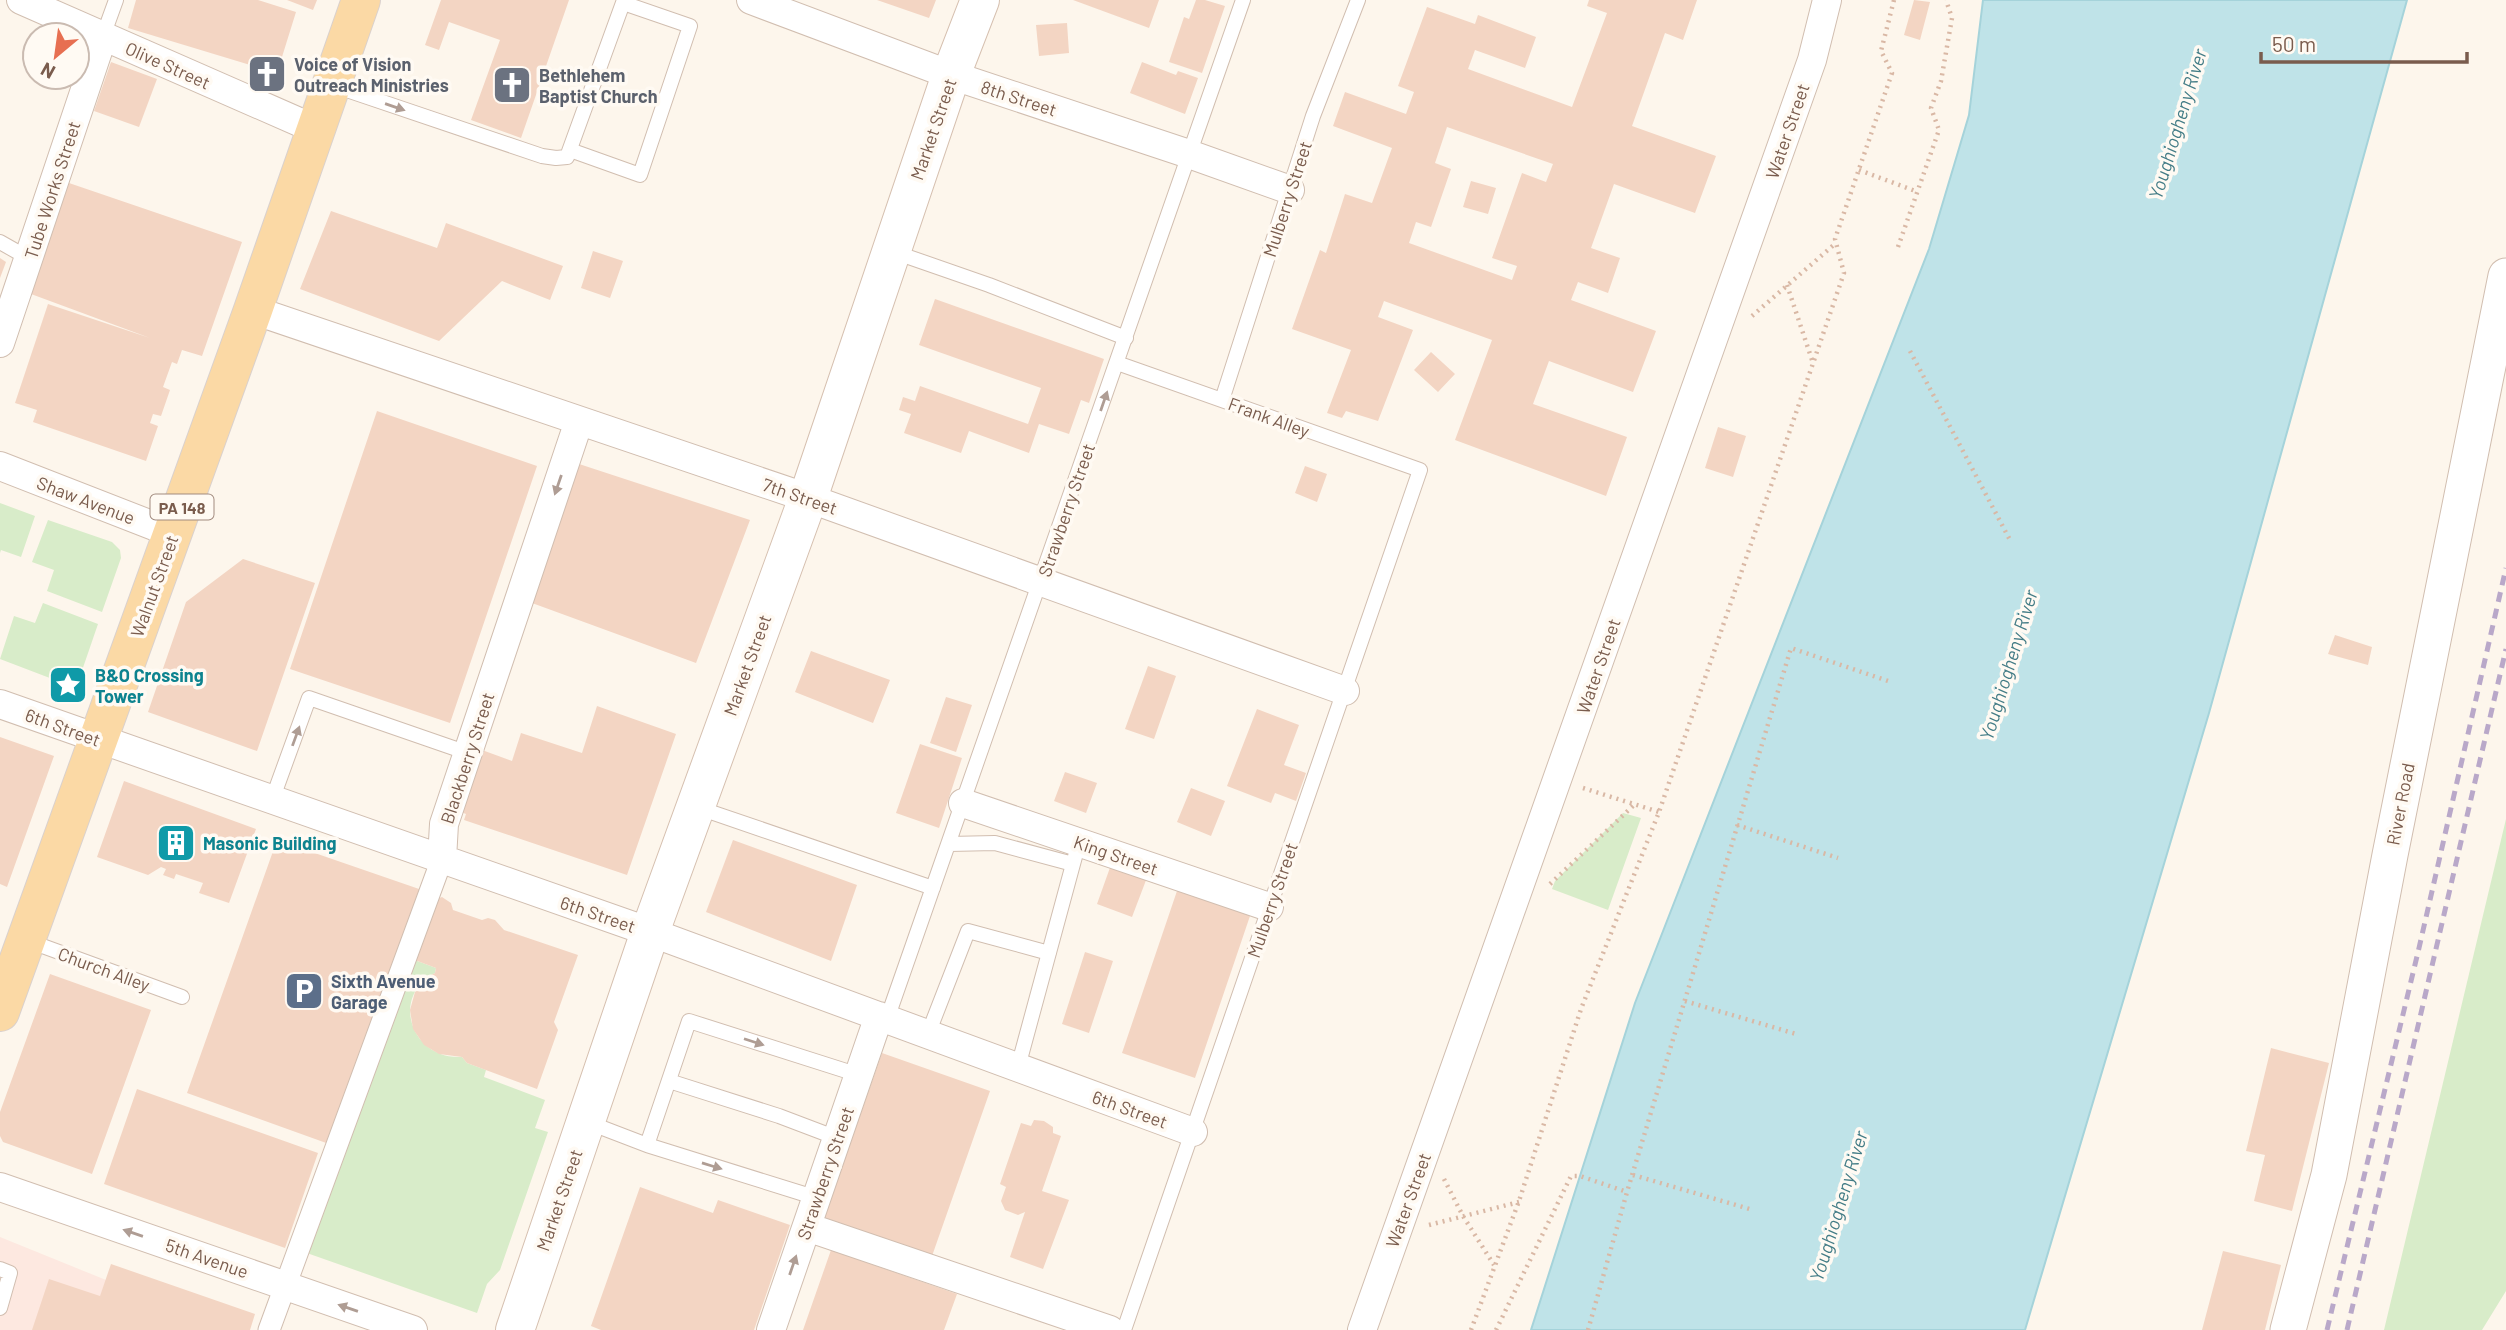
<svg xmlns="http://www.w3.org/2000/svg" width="2506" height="1330" font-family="Barlow,sans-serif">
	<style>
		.commercial { fill: #fde8e0 }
		.green { fill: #d8ecc9 }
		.water { fill: #bfe3e8; stroke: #a5d3da; stroke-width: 2 }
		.building { fill: #f3d5c3; fill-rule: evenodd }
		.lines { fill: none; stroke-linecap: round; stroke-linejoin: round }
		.service-casing { stroke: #d1beb0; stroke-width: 16 }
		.pedestrian-casing { stroke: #d1beb0; stroke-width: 23 }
		.minor-casing { stroke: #d1beb0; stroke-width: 30 }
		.tertiary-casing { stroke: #d1beb0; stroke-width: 37 }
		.secondary-casing { stroke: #d6c0b0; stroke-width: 40 }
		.primary-casing { stroke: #dad1cd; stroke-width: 40 }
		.path { stroke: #d9b8a5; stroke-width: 4.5; stroke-dasharray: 2 5; stroke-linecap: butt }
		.service { stroke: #fff; stroke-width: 14 }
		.pedestrian { stroke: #fff; stroke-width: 21 }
		.minor { stroke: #fff; stroke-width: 28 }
		.tertiary { stroke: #fff; stroke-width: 35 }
		.secondary { stroke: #fff; stroke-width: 38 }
		.primary { stroke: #fbd9a5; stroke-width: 38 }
		.rail { stroke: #b9a8c9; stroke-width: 5; stroke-dasharray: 10 7; stroke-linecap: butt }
		.oneway { fill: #af9d94 }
		.labels { text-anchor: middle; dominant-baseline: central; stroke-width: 7; stroke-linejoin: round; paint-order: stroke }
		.shield { fill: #fffaf3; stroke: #a28b7f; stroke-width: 2 }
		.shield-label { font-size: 16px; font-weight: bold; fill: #7a5c4d }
		.worship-label { font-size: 18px; font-weight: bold; fill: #5b616d; stroke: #fffaf3; text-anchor: start }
		.street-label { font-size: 18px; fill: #7a5c4d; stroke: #fffaf3 }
		.culture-label { font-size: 18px; font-weight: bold; fill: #0d838f; stroke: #fffaf3; text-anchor: start }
		.service-label { font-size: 18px; font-weight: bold; fill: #4e5e75; stroke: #fffaf3; text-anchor: start }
		.water-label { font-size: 19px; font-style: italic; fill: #437c86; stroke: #fffaf3 }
	</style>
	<rect width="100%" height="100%" fill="#fdf6ec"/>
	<path class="commercial" d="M0,1237L106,1280L89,1330H0Z"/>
	<path class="green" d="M0,503L35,516L21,557L1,550L0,553Z
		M48,520L112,542L120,550L121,558L102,612L47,591L54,570L32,562Z
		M43,603L98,624L76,688L0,659L14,616L35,623Z
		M1623,813L1641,818L1608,910L1552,889L1555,881Z
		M2506,819V1291L2482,1330H2384Z
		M412,959L436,968L435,973C389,997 412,1060 462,1057L467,1063L486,1070L484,1077L545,1100L535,1128L548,1132L500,1270L487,1284L477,1313L304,1252Z"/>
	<path class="water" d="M1983,0H2407L2209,713L2025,1330H1531L1635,1003L1929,249L1969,115Z"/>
	<path class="building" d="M136,0H258L296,12L277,73L128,28Z
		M287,0H317L313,10Z
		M441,0H569L521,138L471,120L500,40L449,22L439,50L425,45Z
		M877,0H936L929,18Z
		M1073,0H1159L1149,28Z
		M1196,0H1205L1225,6L1202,73L1169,62L1184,17L1189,19Z
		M1589,0H1697L1683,40L1665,33L1632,126L1716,156L1695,213L1614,184L1591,248L1620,258L1608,293L1578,282L1571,300L1656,331L1633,392L1549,361L1533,404L1627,437L1606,496L1455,440L1492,340L1384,301L1378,317L1413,330L1378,421L1346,411L1342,418L1327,413L1351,350L1292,329L1320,250L1326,253L1345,194L1372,203L1392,148L1333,126L1345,92L1406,114L1414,92L1398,86L1427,7L1475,24L1478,15L1536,37L1525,68L1475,50L1468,69L1572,107L1607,13L1587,6ZM1447,127L1553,164L1546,182L1522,173L1492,258L1517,266L1512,280L1409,243L1416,222L1431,227L1451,169L1435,163Z
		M1914,0L1930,2L1920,40L1904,35Z
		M1067,23L1069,53L1039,56L1036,25Z
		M111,62L157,79L139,127L94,111Z
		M1142,62L1176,75L1178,71L1198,78L1185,114L1130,93Z
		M1471,181L1496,188L1488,214L1463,207Z
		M69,183L242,242L202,356L182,350L177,364L172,362L163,387L170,390L161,416L153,414L150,423L158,426L146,461L33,422L37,410L15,403L48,304L150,338L31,294Z
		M331,211L437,248L446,223L563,266L550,300L502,281L439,341L300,289Z
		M593,251L623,261L610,298L581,288Z
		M0,258L6,262L0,278Z
		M935,299L1104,359L1089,403L1081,400L1069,434L1039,424L1029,453L969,431L961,453L904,433L911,414L899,410L903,397L915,401L920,386L1028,424L1041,388L919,345Z
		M1431,352L1455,374L1438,392L1414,370Z
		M377,411L537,466L450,723L290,669Z
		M1718,427L1746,436L1733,477L1705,468Z
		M576,463L750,520L696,663L532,603Z
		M1305,466L1327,474L1317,502L1295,493Z
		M243,559L315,583L257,751L148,712L186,602Z
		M2335,635L2372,647L2368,665L2328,654Z
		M811,651L890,680L873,723L795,692Z
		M1148,666L1176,676L1154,739L1125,729Z
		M946,697L972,705L956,752L930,743Z
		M597,706L676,734L627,875L464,820L466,814L461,812L482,750L512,761L521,733L582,753Z
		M1257,709L1299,725L1284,765L1306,773L1296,801L1275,793L1271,803L1227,786Z
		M0,737L54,756L7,887L0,884Z
		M920,744L962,758L939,828L896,813Z
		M1065,772L1097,783L1086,813L1054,801Z
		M124,781L256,829L229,903L199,893L203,883L176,874L174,879L163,875L166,869L161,867L148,875L97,857Z
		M1191,788L1225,801L1211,836L1177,822Z
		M277,840L422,890L329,1144L187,1093Z
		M733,840L857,885L831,961L706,912Z
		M1112,862L1148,875L1132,917L1097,904Z
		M1178,888L1251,913L1195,1078L1122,1053Z
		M442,897L451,903L453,910L482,920L488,918L495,920L504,930L578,955L554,1022L558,1030L537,1089L467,1063L462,1057L439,1054L424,1045L413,1029L410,1010L415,992L426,978L435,973L436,968L412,959L432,901Z
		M1085,952L1113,961L1089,1033L1062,1024Z
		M50,974L151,1010L92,1174L3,1142L0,1136V1112Z
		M2271,1048L2329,1063L2292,1211L2254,1201L2265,1155L2246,1151Z
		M882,1053L990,1091L932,1256L824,1218Z
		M137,1089L318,1153L285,1248L104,1184Z
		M1034,1120L1044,1121L1053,1127V1133L1061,1136L1042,1191L1069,1200L1043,1269L1010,1257L1025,1212L1018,1215L1005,1210L1001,1201L1006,1187L1000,1184L1021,1123L1031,1126Z
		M640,1187L713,1213L718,1200L790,1225L754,1330H601L591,1326Z
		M831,1250L957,1294L944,1330H803Z
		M2223,1251L2281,1265L2265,1330H2202Z
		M111,1264L255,1314L250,1330H32L49,1279L100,1296Z"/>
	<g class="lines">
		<g class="service-casing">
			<path id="service" d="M103,36L116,0
				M332,85L542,156L556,158L567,157L624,0
				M570,150L640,175L690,26L623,3
				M0,242L30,259
				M894,252L989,285L1126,338
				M1117,363L1420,470L1124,1330
				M1222,400L1313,116L1358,0
				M272,800L309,698L468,753
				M696,807L933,888
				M949,844L995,843L1073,864
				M26,940L182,997
				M887,1019L1243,0
				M928,1034L968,931L1049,953
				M1018,1067L1079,842
				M669,1081L779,1116L837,1138
				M587,1122L647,1145L689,1021L859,1075
				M647,1145L817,1198
				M0,1269L10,1273L0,1308"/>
		</g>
		<g class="pedestrian-casing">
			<path id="pedestrian" d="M269,1330L442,859"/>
		</g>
		<g class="minor-casing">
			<path id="minor" d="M21,0L315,129
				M751,0L951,75L1189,154L1290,190
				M253,310L808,498L1345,691
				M0,343L103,36
				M0,466L172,533
				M0,704L650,932L1193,1132
				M963,803L1269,907
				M442,859L444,824L579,421
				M0,1187L413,1330
				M807,1227L1110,1330
				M771,1330L879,1016
				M1362,1330L1812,60L1827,0"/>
		</g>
		<g class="tertiary-casing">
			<path id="tertiary" d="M2288,1330L2329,1175L2390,855L2506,276"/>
		</g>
		<g class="secondary-casing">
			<path id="secondary" d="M515,1330L650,932L808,498L951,75L980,0"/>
		</g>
		<g class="primary-casing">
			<path id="primary" d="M0,1012L253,310L361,0"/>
		</g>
		<path class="path" d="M1859,170L1918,192
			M1898,247L1939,130L1931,108L1941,81L1952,18L1946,0
			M1787,285L1812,360
			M1752,316L1836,243
			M1910,351L2010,540
			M1583,788L1659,812
			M1737,825L1838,858
			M1550,884L1634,805
			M1685,1001L1796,1034
			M1633,1175L1753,1210
			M1444,1179L1463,1216L1494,1265
			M1429,1225L1519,1202
			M1471,1330L1519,1201L1581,1009L1659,812L1844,273L1835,239L1892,73L1881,51L1894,0
			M1496,1330L1571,1176H1580L1627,1192
			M1588,1330L1627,1192L1791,648L1891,682"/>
		<use href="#service" class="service"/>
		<use href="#pedestrian" class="pedestrian"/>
		<use href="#minor" class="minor"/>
		<use href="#tertiary" class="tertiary"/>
		<use href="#secondary" class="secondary"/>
		<use href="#primary" class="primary"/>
		<path class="rail" d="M2327,1330L2419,948L2506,568
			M2347,1330L2506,649"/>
	</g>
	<defs><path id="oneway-solid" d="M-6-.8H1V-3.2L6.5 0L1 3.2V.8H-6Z" transform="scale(1.75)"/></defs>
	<g class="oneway">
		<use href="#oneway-solid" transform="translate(395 107) rotate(19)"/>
		<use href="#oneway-solid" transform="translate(1104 401) rotate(-71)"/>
		<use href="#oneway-solid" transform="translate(558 485) rotate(109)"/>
		<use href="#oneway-solid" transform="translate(296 736) rotate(-70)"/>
		<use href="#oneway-solid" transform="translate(754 1042) rotate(18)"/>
		<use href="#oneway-solid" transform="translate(712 1166) rotate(17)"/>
		<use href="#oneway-solid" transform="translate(133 1233) rotate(-161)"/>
		<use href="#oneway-solid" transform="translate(793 1265) rotate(-71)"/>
		<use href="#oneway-solid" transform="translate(348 1308) rotate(-161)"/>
	</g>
	<defs>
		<g id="church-square" transform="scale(2.0125)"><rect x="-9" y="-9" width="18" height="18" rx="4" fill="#6b7280" stroke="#fffaf3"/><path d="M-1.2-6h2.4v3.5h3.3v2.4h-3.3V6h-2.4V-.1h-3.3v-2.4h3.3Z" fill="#fff"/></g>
		<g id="sight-square" transform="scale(2.0125)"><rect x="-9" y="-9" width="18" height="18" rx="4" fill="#0f9aa8" stroke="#fffaf3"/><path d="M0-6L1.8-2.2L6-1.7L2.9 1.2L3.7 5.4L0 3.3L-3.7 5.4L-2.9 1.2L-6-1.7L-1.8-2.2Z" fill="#fff"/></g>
		<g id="building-square" transform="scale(2.0125)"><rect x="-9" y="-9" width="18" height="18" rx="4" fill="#0f9aa8" stroke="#fffaf3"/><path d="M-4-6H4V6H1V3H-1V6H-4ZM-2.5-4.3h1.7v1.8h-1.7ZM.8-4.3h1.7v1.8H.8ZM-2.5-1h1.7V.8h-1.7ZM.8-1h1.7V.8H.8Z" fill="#fff"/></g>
		<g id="parking-square" transform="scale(2.0125)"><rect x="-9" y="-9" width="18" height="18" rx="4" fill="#5c6f8a" stroke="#fffaf3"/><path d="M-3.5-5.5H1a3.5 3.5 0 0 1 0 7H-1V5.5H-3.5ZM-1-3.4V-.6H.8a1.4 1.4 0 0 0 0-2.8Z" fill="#fff"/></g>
	</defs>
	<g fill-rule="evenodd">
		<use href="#church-square" x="267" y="74"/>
		<use href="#church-square" x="512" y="85"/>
		<use href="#sight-square" x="68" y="685"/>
		<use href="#building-square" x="176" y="843"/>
		<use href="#parking-square" x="304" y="991"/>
	</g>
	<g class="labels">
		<rect class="shield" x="150.5" y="494.5" width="63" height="25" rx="5"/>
		<g class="shield-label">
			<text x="182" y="507">PA 148</text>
		</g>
		<g class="worship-label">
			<text x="294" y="64">Voice of Vision<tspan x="294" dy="21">Outreach Ministries</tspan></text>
			<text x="539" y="75">Bethlehem<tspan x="539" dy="21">Baptist Church</tspan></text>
		</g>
		<g class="street-label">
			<text transform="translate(168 65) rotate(24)">Olive Street</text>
			<text transform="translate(1019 98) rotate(18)">8th Street</text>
			<text transform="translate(933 129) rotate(-71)">Market Street</text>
			<text transform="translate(1787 131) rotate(-71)">Water Street</text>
			<text transform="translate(52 190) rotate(-72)">Tube Works Street</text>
			<text transform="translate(1287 199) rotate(-72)">Mulberry Street</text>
			<text transform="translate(1269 417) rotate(20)">Frank Alley</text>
			<text transform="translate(800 496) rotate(19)">7th Street</text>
			<text transform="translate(86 500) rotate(21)">Shaw Avenue</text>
			<text transform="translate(1066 510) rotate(-71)">Strawberry Street</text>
			<text transform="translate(154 586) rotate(-70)">Walnut Street</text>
			<text transform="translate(747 665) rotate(-70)">Market Street</text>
			<text transform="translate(1598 666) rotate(-71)">Water Street</text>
			<text transform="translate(63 727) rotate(20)">6th Street</text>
			<text transform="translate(467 758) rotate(-72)">Blackberry Street</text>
			<text transform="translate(2400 804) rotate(-79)">River Road</text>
			<text transform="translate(1116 855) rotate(19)">King Street</text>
			<text transform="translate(1272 900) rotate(-71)">Mulberry Street</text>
			<text transform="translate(598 914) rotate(19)">6th Street</text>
			<text transform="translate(104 969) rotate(20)">Church Alley</text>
			<text transform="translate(1130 1109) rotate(20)">6th Street</text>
			<text transform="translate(825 1173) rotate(-71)">Strawberry Street</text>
			<text transform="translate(559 1200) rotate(-71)">Market Street</text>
			<text transform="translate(1408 1200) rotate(-70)">Water Street</text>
			<text transform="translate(207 1258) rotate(19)">5th Avenue</text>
		</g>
		<g class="culture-label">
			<text x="95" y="675">B&amp;O Crossing<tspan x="95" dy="21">Tower</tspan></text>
			<text x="203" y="843">Masonic Building</text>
		</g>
		<g class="service-label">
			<text x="331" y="981">Sixth Avenue<tspan x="331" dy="21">Garage</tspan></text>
		</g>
		<g class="water-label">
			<text transform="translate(2177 124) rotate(-73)">Youghiogheny River</text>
			<text transform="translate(2008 665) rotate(-73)">Youghiogheny River</text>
			<text transform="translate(1838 1206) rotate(-73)">Youghiogheny River</text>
		</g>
	</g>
	<g transform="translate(56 56) rotate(209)"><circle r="33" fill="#fffaf3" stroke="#cabbb1" stroke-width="2"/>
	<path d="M0-5L12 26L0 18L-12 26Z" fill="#e76f51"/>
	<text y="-10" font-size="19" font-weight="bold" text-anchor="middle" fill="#7a5c4d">N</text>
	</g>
	<path d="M2261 52v10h206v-10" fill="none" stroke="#7a5c4d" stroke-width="3.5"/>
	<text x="2272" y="52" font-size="21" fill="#7a5c4d" stroke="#fffaf3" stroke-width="5" paint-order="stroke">50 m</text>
</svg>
